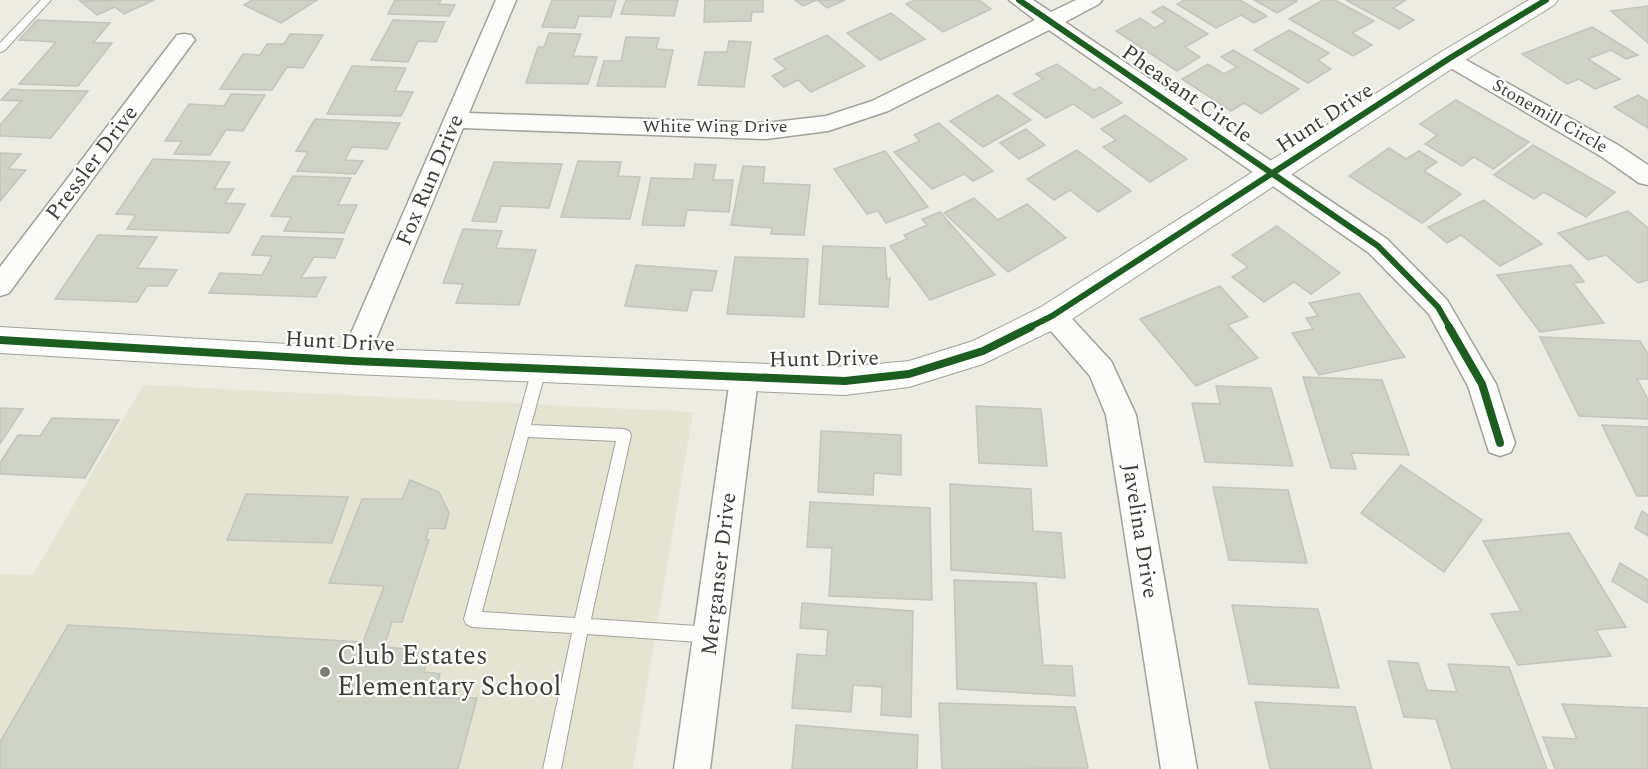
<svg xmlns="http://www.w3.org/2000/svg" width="1648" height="769" font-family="Spectral,serif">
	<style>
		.built { fill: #e5e4d3 }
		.building { fill: #ced3c6; stroke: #c3c4be; stroke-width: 1.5 }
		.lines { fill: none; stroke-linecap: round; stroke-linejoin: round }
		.lane-casing { stroke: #a2a19a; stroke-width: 2 }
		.street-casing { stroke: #a2a19a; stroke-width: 3 }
		.secondary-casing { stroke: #a2a19a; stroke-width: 2 }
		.lane { fill: #fcfcfb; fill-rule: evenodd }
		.street { fill: #fcfcfb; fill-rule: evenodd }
		.secondary { fill: #fcfcfb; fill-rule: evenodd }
		.cycleway-far1-casing { stroke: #fff; stroke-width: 9 }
		.cycleway-casing { stroke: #fff; stroke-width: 12 }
		.cycleway-far1 { stroke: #1b5e20; stroke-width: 6 }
		.cycleway { stroke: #1b5e20; stroke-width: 8 }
		.poi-dot { fill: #7b7a73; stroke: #fff; stroke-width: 2 }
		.labels { text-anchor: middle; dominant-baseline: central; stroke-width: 4.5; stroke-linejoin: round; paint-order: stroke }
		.far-street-label { font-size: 18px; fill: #3e3d37; stroke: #fff }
		.street-label { font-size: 22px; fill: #3e3d37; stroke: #fff }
		.near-poi-label { font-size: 27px; fill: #3e3d37; stroke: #fff; text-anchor: start }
	</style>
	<rect width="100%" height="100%" fill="#edece3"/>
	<path class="built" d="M143,385L693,412L633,769H0V574L33,575Z"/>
	<path class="building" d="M154,0L124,14L115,7L97,15L80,1Z
		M252,0H317L281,23L244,5Z
		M395,0H441L439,4L455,5L449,16L388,14Z
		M552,0H616L611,17L579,16L575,28L542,27Z
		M626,0H678L674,16L621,14Z
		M705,0H763V12H752L751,21L704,22Z
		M795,0H845L827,8L817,0L803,6Z
		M915,0H979L991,9L943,32L906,4Z
		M1185,0H1240L1267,16L1254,23L1241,15L1216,28L1177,4Z
		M1254,0H1296L1297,1L1277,13Z
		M1323,0H1335L1374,21L1352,33L1372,45L1353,56L1289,19Z
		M1346,0H1406L1393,8L1414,20L1399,29Z
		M1163,6L1208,34L1185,47L1200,57L1177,71L1116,31L1140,18L1155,28L1166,21L1152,12Z
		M1648,6V43L1611,11Z
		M891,13L925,39L880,60L847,33Z
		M37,20L110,23L93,43H112L78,86L19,84L56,42L19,40Z
		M393,20L445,22L436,42L418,41L408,62L371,60Z
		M1592,27L1638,55L1626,59L1611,50L1588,59L1620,79L1595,89L1579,79L1567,84L1522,54Z
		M1289,30L1329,53L1318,60L1331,69L1308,83L1254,50Z
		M549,33L581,34L573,56L597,57L588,84L526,83L538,47H544Z
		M290,34L323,35L303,68L287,67L272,90L220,89L243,54L260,55L267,44H284Z
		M827,35L865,66L811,92L798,80L784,87L772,76L786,69L774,59Z
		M626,37L659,38L656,49L673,50L665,87L597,86L604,61H621Z
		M729,41L751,42L744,87L698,85L705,52H727Z
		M1233,50L1299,89L1261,114L1244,103L1231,111L1182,79L1208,64L1224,74L1237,67L1221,57Z
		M1057,64L1094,90L1100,87L1122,103L1093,118L1073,104L1046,118L1013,94L1043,79L1036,74Z
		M352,66L406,68L395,91L413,92L401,116L327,114Z
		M11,89L26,90L88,91L51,138L0,136V125L21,101L1,100Z
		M231,94L265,95L243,131L226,130L210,155L174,154L182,141H165L189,104L224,106Z
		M998,95L1031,120L983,147L950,121Z
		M1638,95L1648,101V128L1614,107Z
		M1456,100L1529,142L1493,169L1474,157L1462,166L1425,144L1437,135L1420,124Z
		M1125,115L1187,159L1150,182L1103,147L1116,140L1101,129Z
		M315,119L400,123L387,149L352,147L345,160L363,161L355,174L297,171L308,152L296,151Z
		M939,123L993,171L973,181L964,174L932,189L894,152L920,141L914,135Z
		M1026,129L1045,145L1019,159L1000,143Z
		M1533,145L1615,192L1586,217L1544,192L1534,199L1494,175Z
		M1389,148L1406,159L1419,151L1437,162L1424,171L1461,194L1422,223L1349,176Z
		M1077,150L1131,191L1098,212L1070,190L1054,200L1027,179Z
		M885,151L928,207L886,223L878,211L867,214L834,169Z
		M0,153L21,154L8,169L26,170L0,201Z
		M153,159L230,162L214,189H234L225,203L245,204L229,233L127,229L136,215L116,214Z
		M578,161L621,162L618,176L640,177L630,219L561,217Z
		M494,162L562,164L549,208L501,206L496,222L472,221Z
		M695,164L716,165L713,180H733L729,212L687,210L684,226L642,225L651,178L693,179Z
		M743,166L765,167L763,183L810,185L804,235L771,234L772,228L731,225Z
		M293,176L351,178L338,205H357L344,233L284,231L291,217L271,216Z
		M974,198L998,220L1027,204L1066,238L1008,272L944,213Z
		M1484,200L1542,244L1500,266L1461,235L1447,243L1428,227Z
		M1628,211L1648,228V280L1638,283L1606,255L1588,260L1558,233Z
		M940,212L995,275L930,300L890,246L907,239L904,235L927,225L922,219Z
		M1277,226L1340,273L1311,294L1294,282L1264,302L1232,277L1248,267L1232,255Z
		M463,229L502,231L496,248L536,250L519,305L456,303L463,284L443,283Z
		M98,235L157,237L137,268L177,270L167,286H147L137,302L55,299Z
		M262,236L343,239L335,258L314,257L301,278L326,277L316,297L209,293L220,273L262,275L272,256L252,255Z
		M823,246L885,248L887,280L890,278L888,307L819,304Z
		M735,257L808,259L804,317L727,314Z
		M636,265L717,271L712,291L692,290L687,311L625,306Z
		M1571,265L1584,282L1573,283L1604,323L1540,332L1497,275Z
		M1220,286L1248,317L1228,325L1258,358L1196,386L1140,319Z
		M1359,293L1405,357L1319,375L1292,333L1313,329L1306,318L1318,316L1309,303Z
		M1540,337L1640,341L1648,354V379H1637L1648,399V419L1579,416Z
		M1303,377L1382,380L1409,455L1351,453L1356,469L1331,468Z
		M1216,386L1271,388L1293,466L1205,462L1192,403L1220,404Z
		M976,406L1041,409L1047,466L979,463Z
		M0,408L23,409L0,444Z
		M52,418L119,420L85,478L0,474V463L18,435L40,436Z
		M1602,425L1648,427V496H1637Z
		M821,431L901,435V475L874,473L873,495L818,492Z
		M1401,465L1482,520L1444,572L1361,513Z
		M410,480L439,492L449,513L445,529L429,528L426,539L429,540L402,622H392L384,647L429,651L424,672L440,674L434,698H477L458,769H0V742L68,625L363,642L384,586L329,583L362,499H402Z
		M950,484L1031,489L1033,531L1061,533L1065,578L951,570Z
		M1213,487L1288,490L1307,563L1229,560Z
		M246,494L348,497L332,543L227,540Z
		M810,502L930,508L932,600L829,596L832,548L807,547Z
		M1642,511L1648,515V536L1635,528Z
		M1569,533L1626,627L1596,630L1611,656L1518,665L1491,614L1521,611L1483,541Z
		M1620,563L1648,580V603L1612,581Z
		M954,580L1036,583L1043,665L1072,666L1075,696L957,689Z
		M802,603L913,611L911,717L881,715L882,687L853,685L851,712L792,708L797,654L826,656L828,630L800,628Z
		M1232,605L1318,609L1339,688L1249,684Z
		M1388,661L1418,663L1427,690L1457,692L1448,664L1509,667L1547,769H1452L1436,719L1404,717Z
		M1255,702L1355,707L1372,769H1270Z
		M939,703L1075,707L1088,768L942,769Z
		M1562,704L1648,708V769H1555L1543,737L1577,739Z
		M796,725L918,735L917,769H792Z"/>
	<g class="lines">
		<g class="lane-casing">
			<path id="lane" d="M41,0H51L4,51L0,52V43Z
				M539,364L544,365L546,369L531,425L624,429L629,431L631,435L591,619L712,627L718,629L720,635L718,641L712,643L587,634L561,769H543L572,633L472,627L466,624L464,619L532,369L534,365ZM528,437L616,441L575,618L482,612Z"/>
		</g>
		<g class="street-casing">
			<path id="street" d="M496,0H516L469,113L766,123L826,116L872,101L1035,20L1009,0H1033L1051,12L1076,0H1102L1099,4L1065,22L1387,239L1447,300L1496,384L1515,443L1511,452L1500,456L1489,452L1468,386L1429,314L1369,253L1049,30L888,111L828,131L766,139L463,128L367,361L363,369L353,372L343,369L339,361Z
				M184,34L191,35L195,40L191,45L9,293L0,296V267L177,35Z
				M1450,51L1618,145L1648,165V185L1639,183L1602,157L1442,63L1439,58L1442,53Z
				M1052,305L1062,308L1111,361L1136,415L1197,769H1161L1106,415L1090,376L1038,316L1042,308Z
				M744,367L754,371L758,379L710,769H674L730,379L734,371Z"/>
		</g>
		<g class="secondary-casing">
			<path id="secondary" d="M1529,0H1558L1554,5L1459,64L1063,325L983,364L909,387L845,395L353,374L0,353V327L353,348L845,367L909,361L973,341L1041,307L1441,52Z"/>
		</g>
		<use href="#lane" class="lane"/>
		<use href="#street" class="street"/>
		<use href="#secondary" class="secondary"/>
		<g class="cycleway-far1-casing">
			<path id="cycleway-far1" d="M1019,0L1378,246L1438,307L1450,328
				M1028,328L1052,316L1450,58L1546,0"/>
		</g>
		<g class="cycleway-casing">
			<path id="cycleway" d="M1449,327L1482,384L1500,443
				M0,340L353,361L845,381L909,374L983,351L1031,327"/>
		</g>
		<use href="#cycleway-far1" class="cycleway-far1"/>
		<use href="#cycleway" class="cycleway"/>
	</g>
	<circle class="poi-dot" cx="325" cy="672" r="6"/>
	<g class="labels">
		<g class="far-street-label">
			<text transform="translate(1550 116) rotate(30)">Stonemill Circle</text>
			<text x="715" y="126">White Wing Drive</text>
		</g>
		<g class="street-label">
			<text transform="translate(1187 94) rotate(35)">Pheasant Circle</text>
			<text transform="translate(1325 118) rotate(-33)">Hunt Drive</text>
			<text transform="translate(92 163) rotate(-53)">Pressler Drive</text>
			<text transform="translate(430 180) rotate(-67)">Fox Run Drive</text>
			<text transform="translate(340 342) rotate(3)">Hunt Drive</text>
			<text transform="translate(824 359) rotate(-1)">Hunt Drive</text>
			<text transform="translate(1140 531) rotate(81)">Javelina Drive</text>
			<text transform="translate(719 574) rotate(-83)">Merganser Drive</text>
		</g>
		<g class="near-poi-label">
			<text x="337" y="656">Club Estates<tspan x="337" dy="31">Elementary School</tspan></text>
		</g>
	</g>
</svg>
